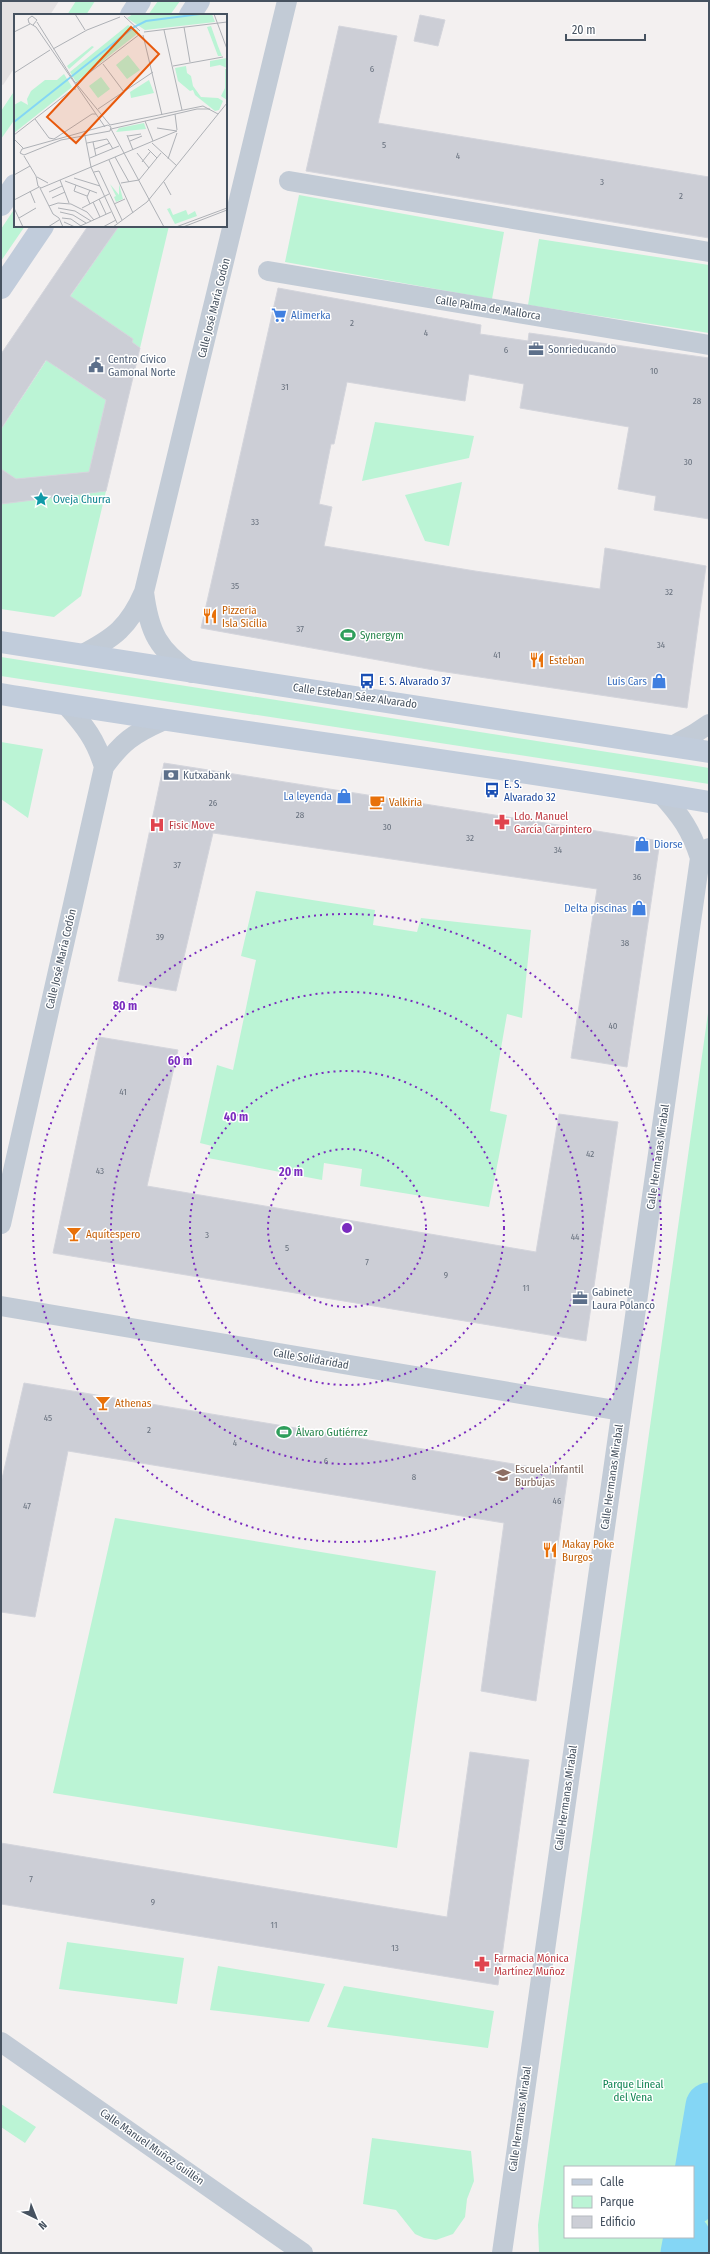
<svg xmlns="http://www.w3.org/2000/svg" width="710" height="2254" font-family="'Fira Sans Condensed',sans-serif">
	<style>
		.education { fill: #e4e1e2 }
		.green { fill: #bbf4d5; fill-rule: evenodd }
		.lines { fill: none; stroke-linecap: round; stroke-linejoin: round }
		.river { stroke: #84d6f5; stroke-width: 47 }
		.building { fill: #ccced6; stroke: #d4d5dc }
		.street { stroke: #c2cbd6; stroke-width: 20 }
		.secondary { stroke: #c1ccdb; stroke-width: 22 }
		.ring { fill: none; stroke: #7b2cbf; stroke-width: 2; stroke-dasharray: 2 4 }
		.labels { text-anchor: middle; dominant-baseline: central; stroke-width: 3; stroke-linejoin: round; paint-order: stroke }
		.number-label { font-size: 9px; fill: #68717e }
		.street-label { font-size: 11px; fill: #465260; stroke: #fff }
		.shop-label { font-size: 11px; fill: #366cbe; stroke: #fff; text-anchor: end }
		.service-label { font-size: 11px; fill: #4e5e75; stroke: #fff; text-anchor: start }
		.culture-label { font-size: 11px; fill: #0d838f; stroke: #fff; text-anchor: start }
		.food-label { font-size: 11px; fill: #c56008; stroke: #fff; text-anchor: start }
		.leisure-label { font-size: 11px; fill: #27864d; stroke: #fff; text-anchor: start }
		.transit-label { font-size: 11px; fill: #164399; stroke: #fff; text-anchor: start }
		.health-label { font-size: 11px; fill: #be3a42; stroke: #fff; text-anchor: start }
		.education-label { font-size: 11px; fill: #785e54; stroke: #fff; text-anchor: start }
		.park-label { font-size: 11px; fill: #0e8351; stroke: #fff }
		.inset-river { fill: none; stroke: #84d6f5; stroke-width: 2 }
		.inset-road { fill: none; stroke: #aeb1b6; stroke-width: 1 }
		.view { fill: #e8590c; fill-opacity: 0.15; stroke: #e8590c; stroke-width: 2 }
		.inset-edge { fill: none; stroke: #465260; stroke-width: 2 }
		.centre { fill: #7b2cbf; stroke: #fff; stroke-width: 2 }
		.ring-label { font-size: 12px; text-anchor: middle; font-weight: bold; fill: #7b2cbf; stroke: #fff; stroke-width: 3; stroke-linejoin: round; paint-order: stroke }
	</style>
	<rect width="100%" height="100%" fill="#f3f0f0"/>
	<path class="education" d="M1,1H59L50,15H15V67L3,85L1,84Z"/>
	<path class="green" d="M76,1H95L86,15H67Z
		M158,1H180L170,15H148Z
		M15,90V119L1,139V111Z
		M299,195L504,232L492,299L285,262Z
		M15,208V226H25L1,261V229Z
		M119,226H169L140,348L132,342L133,339L93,312L67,301Z
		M539,239L709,265V333L528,305Z
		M48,358L56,364V367L106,400L89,472L16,479L1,469L2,428Z
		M375,422L474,436L469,458L362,481Z
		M462,482L449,546L425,541L405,495Z
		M106,491L81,596L54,617L1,609V499L6,503Z
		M1,657L697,766L709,768V784L1,676Z
		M1,742L43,749L28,818L1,799Z
		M256,891L375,910L373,925L417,932L421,918L531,930L522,1018L507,1014L490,1111L507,1115L489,1207L360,1186L362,1169L324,1163L322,1180L208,1158L212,1146L200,1143L217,1065L233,1070L256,960L241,956Z
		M709,1006V2253H539L538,2225ZM565,2167H693V2237H565Z
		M115,1518L436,1571L397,1848L53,1793Z
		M67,1942L184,1958L177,2004L59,1989Z
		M218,1966L325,1984L309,2022L210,2010Z
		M344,1986L494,2011L488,2048L327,2027Z
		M1,2104L36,2127L25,2143L1,2127Z
		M372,2138L471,2151L474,2181L467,2199L465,2217L453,2234L436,2240L424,2238L415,2234L396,2210L363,2204Z"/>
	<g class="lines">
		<path class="river" d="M693,2201L709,2106
			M684,2253L687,2237"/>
	</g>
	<path class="building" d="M420,15L445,20L438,46L414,41Z
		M339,26L397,36L378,123L709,177V238L306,171Z
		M88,226H119L70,296L133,339L132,342L140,348L106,491L1,504V469L16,479L89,472L106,400L46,360L1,429V354Z
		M278,288L481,325L480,334L528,341L529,333L709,358V519L654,510L656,496L618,489L629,427L520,408L524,384L469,374L465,401L347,382L334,444H331L319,504L332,507L324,546L475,571L600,589L605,548L706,566L687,708L439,671L201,628Z
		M164,763L660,841L627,1067L571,1058L597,889L213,833L176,991L118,981Z
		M99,1037L178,1050L147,1186L536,1252L559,1114L618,1122L586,1341L53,1253Z
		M24,1383L568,1473L536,1701L481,1691L504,1523L68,1451L35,1617L1,1612V1483Z
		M470,1752L529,1760L498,1985L1,1904V1843L447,1917Z"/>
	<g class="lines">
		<path class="street" d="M289,181L709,252
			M268,271L709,345
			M144,592C149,632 158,650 192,673
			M81,655C114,638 129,627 144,592L287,1
			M66,705C85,726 96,740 104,767
			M674,745L694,734L709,724
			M661,794C681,816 691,830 700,858
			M1,1224L104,767C122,742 133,734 162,721
			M1,1306L621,1411
			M1,2042L303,2253
			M502,2253L700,858L709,848"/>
		<path class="secondary" d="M131,15L140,1
			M190,15L199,1
			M1,205L15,185
			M1,288L43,226
			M1,642L709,752
			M1,694C237,733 474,762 709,802"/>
	</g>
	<g class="ring">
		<circle cx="347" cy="1228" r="79"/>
		<circle cx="347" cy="1228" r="157"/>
		<circle cx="347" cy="1228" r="236"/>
		<circle cx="347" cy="1228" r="314"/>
	</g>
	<defs>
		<g id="supermarket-bare" transform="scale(1.2)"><path d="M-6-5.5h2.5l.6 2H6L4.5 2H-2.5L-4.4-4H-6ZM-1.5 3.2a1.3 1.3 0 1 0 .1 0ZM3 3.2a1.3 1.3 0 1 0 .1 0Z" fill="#3f7fe0" stroke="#fff" stroke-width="2.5" paint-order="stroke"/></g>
		<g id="office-bare" transform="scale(1.2)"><path d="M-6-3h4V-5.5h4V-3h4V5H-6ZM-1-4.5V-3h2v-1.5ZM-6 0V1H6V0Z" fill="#5c6f8a" stroke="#fff" stroke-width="2.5" paint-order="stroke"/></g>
		<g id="civic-bare" transform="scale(1.2)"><path d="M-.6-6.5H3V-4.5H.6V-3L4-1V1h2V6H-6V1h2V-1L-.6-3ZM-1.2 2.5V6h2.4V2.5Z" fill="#5c6f8a" stroke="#fff" stroke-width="2.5" paint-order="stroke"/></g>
		<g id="sight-bare" transform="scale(1.2)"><path d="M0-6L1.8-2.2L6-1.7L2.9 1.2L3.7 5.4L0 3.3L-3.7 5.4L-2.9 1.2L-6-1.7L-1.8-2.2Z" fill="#0f9aa8" stroke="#fff" stroke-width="2.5" paint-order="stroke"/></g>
		<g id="restaurant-bare" transform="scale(1.2)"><path d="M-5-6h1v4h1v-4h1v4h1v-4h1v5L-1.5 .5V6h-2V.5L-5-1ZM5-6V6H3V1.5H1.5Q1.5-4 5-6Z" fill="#e8710a" stroke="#fff" stroke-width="2.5" paint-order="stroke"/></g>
		<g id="stadium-bare" transform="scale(1.2)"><path d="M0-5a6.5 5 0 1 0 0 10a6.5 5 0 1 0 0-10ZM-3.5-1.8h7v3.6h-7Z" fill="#2e9e5b" stroke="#fff" stroke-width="2.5" paint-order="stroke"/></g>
		<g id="bus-bare" transform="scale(1.2)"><path d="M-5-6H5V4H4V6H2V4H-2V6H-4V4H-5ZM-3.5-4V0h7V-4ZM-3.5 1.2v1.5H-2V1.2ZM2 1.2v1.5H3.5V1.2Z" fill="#1a4fb4" stroke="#fff" stroke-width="2.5" paint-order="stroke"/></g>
		<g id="shop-bare" transform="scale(1.2)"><path d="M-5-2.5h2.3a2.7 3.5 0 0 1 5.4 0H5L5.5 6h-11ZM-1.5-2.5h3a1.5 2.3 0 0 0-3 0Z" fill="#3f7fe0" stroke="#fff" stroke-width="2.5" paint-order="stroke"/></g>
		<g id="bank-bare" transform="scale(1.2)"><path d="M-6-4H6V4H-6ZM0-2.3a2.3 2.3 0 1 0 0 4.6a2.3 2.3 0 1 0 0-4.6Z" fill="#5c6f8a" stroke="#fff" stroke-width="2.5" paint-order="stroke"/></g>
		<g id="cafe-bare" transform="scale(1.2)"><path d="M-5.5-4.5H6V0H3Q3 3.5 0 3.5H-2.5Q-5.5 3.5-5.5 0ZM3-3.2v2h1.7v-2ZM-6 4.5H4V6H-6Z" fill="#e8710a" stroke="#fff" stroke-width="2.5" paint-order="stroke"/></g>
		<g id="pharmacy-bare" transform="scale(1.2)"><path d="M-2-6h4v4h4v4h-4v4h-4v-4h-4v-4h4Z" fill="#e0444e" stroke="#fff" stroke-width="2.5" paint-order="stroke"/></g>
		<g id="hospital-bare" transform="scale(1.2)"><path d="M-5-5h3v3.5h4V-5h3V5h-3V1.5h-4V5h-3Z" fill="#e0444e" stroke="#fff" stroke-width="2.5" paint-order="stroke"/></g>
		<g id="bar-bare" transform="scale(1.2)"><path d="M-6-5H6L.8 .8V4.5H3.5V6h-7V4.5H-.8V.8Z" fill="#e8710a" stroke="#fff" stroke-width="2.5" paint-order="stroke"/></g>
		<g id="school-bare" transform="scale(1.2)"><path d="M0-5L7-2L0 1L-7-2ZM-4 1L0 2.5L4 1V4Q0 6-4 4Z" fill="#8d6e63" stroke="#fff" stroke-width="2.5" paint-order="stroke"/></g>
	</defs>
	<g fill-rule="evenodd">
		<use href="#supermarket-bare" x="279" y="315"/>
		<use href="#office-bare" x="536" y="349"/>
		<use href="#civic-bare" x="96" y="365"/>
		<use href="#sight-bare" x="41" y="499"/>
		<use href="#restaurant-bare" x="210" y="616"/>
		<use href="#stadium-bare" x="348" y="635"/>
		<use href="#restaurant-bare" x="537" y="660"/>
		<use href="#bus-bare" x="367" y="681"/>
		<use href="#shop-bare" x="659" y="681"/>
		<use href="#bank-bare" x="171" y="775"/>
		<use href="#bus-bare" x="492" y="790"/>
		<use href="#shop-bare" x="344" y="796"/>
		<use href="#cafe-bare" x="377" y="802"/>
		<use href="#pharmacy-bare" x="502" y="822"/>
		<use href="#hospital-bare" x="157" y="825"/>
		<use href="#shop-bare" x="642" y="844"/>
		<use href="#shop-bare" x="639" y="908"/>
		<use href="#bar-bare" x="74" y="1234"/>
		<use href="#office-bare" x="580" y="1298"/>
		<use href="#bar-bare" x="103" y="1403"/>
		<use href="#stadium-bare" x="284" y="1432"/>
		<use href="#school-bare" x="503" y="1475"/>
		<use href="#restaurant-bare" x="550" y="1550"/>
		<use href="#pharmacy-bare" x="482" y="1964"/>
	</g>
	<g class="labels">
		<g class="number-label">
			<text x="372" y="69">6</text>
			<text x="384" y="145">5</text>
			<text x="458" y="156">4</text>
			<text x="602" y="182">3</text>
			<text x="681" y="196">2</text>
			<text x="352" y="323">2</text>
			<text x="426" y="333">4</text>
			<text x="506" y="350">6</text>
			<text x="654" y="371">10</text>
			<text x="285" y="387">31</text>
			<text x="697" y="401">28</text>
			<text x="688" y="462">30</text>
			<text x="255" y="522">33</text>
			<text x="235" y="586">35</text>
			<text x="669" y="592">32</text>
			<text x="300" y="629">37</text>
			<text x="661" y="645">34</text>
			<text x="497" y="655">41</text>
			<text x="213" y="803">26</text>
			<text x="300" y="815">28</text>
			<text x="387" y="827">30</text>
			<text x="470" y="838">32</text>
			<text x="558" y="850">34</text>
			<text x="177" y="865">37</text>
			<text x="637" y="877">36</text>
			<text x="160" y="937">39</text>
			<text x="625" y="943">38</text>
			<text x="613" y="1026">40</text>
			<text x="123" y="1092">41</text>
			<text x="590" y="1154">42</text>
			<text x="100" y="1171">43</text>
			<text x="207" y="1235">3</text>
			<text x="575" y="1237">44</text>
			<text x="287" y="1248">5</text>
			<text x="367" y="1262">7</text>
			<text x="446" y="1275">9</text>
			<text x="526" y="1288">11</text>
			<text x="48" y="1418">45</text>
			<text x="149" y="1430">2</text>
			<text x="235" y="1443">4</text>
			<text x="326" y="1461">6</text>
			<text x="414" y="1477">8</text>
			<text x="557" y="1501">46</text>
			<text x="27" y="1506">47</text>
			<text x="31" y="1879">7</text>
			<text x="153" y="1902">9</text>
			<text x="274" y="1925">11</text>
			<text x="395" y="1948">13</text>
		</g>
		<g class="street-label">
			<text transform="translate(214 308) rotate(-76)">Calle José María Codón</text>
			<text transform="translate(488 308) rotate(9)">Calle Palma de Mallorca</text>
			<text transform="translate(355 696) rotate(8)">Calle Esteban Sáez Alvarado</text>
			<text transform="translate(61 959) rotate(-77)">Calle José María Codón</text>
			<text transform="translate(658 1157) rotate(-82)">Calle Hermanas Mirabal</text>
			<text transform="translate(311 1359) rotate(10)">Calle Solidaridad</text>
			<text transform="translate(612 1477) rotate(-82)">Calle Hermanas Mirabal</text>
			<text transform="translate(566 1798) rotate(-82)">Calle Hermanas Mirabal</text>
			<text transform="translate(520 2119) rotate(-82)">Calle Hermanas Mirabal</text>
			<text transform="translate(152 2147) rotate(35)">Calle Manuel Muñoz Guillén</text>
		</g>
		<g class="shop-label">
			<text x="291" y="315" text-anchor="start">Alimerka</text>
			<text x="647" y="681">Luis Cars</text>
			<text x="332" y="796">La leyenda</text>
			<text x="654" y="844" text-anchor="start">Diorse</text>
			<text x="627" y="908">Delta piscinas</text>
		</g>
		<g class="service-label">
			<text x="548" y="349">Sonrieducando</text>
			<text x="108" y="359">Centro Cívico<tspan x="108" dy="13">Gamonal Norte</tspan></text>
			<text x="183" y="775">Kutxabank</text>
			<text x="592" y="1292">Gabinete<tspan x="592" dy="13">Laura Polanco</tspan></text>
		</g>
		<g class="culture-label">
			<text x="53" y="499">Oveja Churra</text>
		</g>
		<g class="food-label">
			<text x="222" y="610">Pizzeria<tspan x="222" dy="13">Isla Sicilia</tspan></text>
			<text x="549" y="660">Esteban</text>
			<text x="389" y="802">Valkiria</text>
			<text x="86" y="1234">Aquítespero</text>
			<text x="115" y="1403">Athenas</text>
			<text x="562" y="1544">Makay Poke<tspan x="562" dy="13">Burgos</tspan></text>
		</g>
		<g class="leisure-label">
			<text x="360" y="635">Synergym</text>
			<text x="296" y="1432">Álvaro Gutiérrez</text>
		</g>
		<g class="transit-label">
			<text x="379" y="681">E. S. Alvarado 37</text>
			<text x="504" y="784">E. S.<tspan x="504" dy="13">Alvarado 32</tspan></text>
		</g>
		<g class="health-label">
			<text x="514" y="816">Ldo. Manuel<tspan x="514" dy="13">García Carpintero</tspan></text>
			<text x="169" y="825">Fisic Move</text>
			<text x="494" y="1958">Farmacia Mónica<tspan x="494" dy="13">Martínez Muñoz</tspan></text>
		</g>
		<g class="education-label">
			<text x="515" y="1469">Escuela Infantil<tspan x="515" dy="13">Burbujas</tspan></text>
		</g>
		<g class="park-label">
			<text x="633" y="2084">Parque Lineal<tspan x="633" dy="13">del Vena</tspan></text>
		</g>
	</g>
	<g transform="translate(14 14)">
		<rect width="213" height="213" fill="#f3f0f0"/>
		<path d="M119,0H198L201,8L131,16L113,4ZM114,11L124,17L123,20L62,68L56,58ZM197,12L204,32L208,42H204L193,13ZM78,32L80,33L55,55L53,52ZM114,41L126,56L113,65L102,51ZM213,44V54L206,51L196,53V47ZM172,52L173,59L177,62L179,72L187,83L204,84L209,87L205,96L201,97L181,81L179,76L176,77L164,67L161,54ZM211,55H213V86L207,82L211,74ZM50,60L58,73L0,119V91L7,87L14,91L13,85L17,77L31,66H43ZM87,63L96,75L84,84L75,72ZM135,66L140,79L117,84L116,78ZM130,109L132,115L102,118L105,114ZM96,170L105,181V170L109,185L102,188L100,183L102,182ZM156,194L159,201L172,196L174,201L181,197L183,202L161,210L153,195Z" fill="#bbf4d5"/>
		<path class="inset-river" d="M0,108L120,13L132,7L186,0"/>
		<path class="inset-road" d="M61,0L71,16M200,0L213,35M110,2L126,17M23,8L60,67L96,111M19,11L23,6L18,2L14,5L15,9L22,13L91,113M170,13L176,48M150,16L168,96M0,18L16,10M130,18L213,8M129,21L148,101M39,35L73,16L106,3M89,50L110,78M159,52L209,43M0,59L36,36M62,69L126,20M84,95L139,58M161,100L163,116M21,105L35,124L40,125L78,100H82M131,107L139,127M94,111L97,113L96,117L47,126L10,141L6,139L8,135ZM96,111L189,92L204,100M143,114L163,117M97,115L183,95H196M97,115L150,213M0,121L59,75H62M113,121L119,136M71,122L77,153L103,209M114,122L127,120M0,125L9,134M116,127L128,122M79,128L82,142M73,129L93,125L99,135M138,129L163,152M81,135L96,129M134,135L143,144M123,139L135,154M10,142L22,162L24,172L27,174L163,117M101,143L115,168M76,144L105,132M154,145L163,119M95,146L119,199M128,148L136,138M80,158L85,157L108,206M0,161L16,152M23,163L34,169M60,164L86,172M46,166L55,189M51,167L83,179M150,168L157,181M107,169L125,166L147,139M62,171L60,177L73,182M26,174L39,200L45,204L49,213M16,177L21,189M35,178L48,172M38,184L51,178M85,185L92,200M0,186L25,173M79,188L86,203M76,190L73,183L76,176M100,190L111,185M35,192L44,189L57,190L73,198L80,206M0,194L9,213M44,194L61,197L77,207M68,194L95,180M46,198L59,201L72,209M5,204L22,194M48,204L57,205L67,212M50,208L61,213M34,213L45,206M64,213L97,198M89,213L102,206M99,213L133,188L213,89M162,213L213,194M169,213L213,196"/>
		<path class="view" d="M117,13L145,40L62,129L33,103Z"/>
		<rect width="213" height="213" class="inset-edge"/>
	</g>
	<circle cx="347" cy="1228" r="6" class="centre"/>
	<g class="ring-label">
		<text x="125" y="1010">80 m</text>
		<text x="180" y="1065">60 m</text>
		<text x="236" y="1121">40 m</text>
		<text x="291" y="1176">20 m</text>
	</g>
	<rect width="710" height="2254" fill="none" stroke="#465260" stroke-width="4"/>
	<rect x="564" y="2166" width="130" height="72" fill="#ffffff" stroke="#b5babf"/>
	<rect x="572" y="2179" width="20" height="6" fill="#c1ccdb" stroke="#b5babf"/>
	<text x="600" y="2186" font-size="12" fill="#465260">Calle</text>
	<rect x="572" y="2196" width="20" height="12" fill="#bbf4d5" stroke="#b5babf"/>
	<text x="600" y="2206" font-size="12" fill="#465260">Parque</text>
	<rect x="572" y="2216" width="20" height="12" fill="#ccced6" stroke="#b5babf"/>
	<text x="600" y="2226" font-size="12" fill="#465260">Edificio</text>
	<g transform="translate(36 2218) rotate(137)" stroke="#ffffff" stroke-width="3" paint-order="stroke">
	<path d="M0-3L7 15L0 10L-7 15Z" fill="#465260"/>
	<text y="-6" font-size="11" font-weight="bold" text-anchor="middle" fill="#465260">N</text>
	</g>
	<path d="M566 34v6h79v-6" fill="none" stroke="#465260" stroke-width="2"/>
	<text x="572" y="34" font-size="12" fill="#465260" stroke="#ffffff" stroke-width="3" paint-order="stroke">20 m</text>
</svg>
